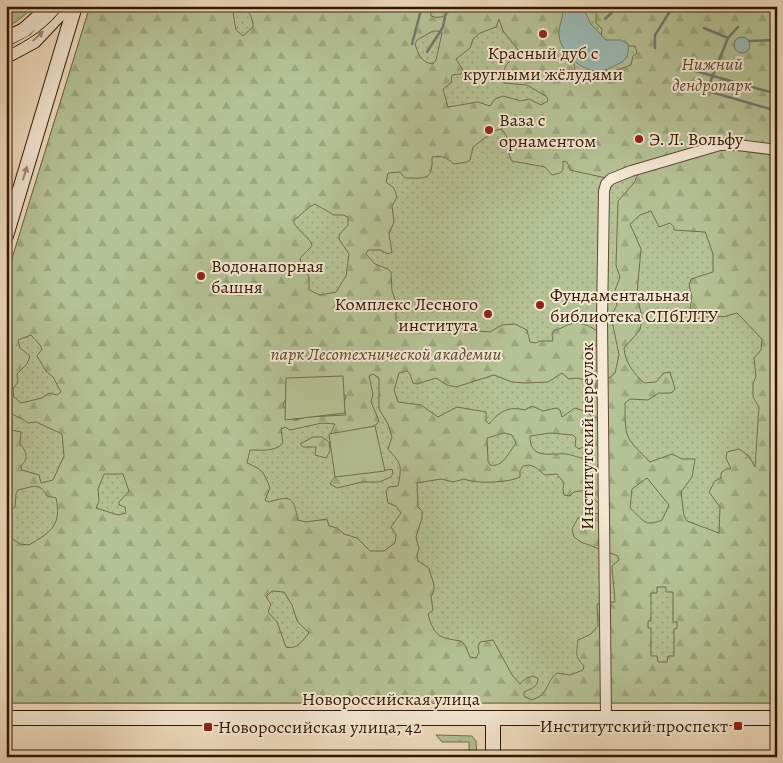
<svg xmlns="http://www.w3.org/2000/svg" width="783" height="763" font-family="Alegreya,serif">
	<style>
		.green { fill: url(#green-dots); stroke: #736c4c }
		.forest { fill: url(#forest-firs); stroke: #736c4c; fill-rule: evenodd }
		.pitch { fill: #b5c295; stroke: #736c4c }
		.water { fill: #9bbbb6; stroke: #71796e }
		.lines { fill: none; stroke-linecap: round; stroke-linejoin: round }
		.stream { stroke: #71796e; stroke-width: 2.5 }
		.street-casing { stroke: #614831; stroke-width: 12 }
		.secondary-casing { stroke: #311602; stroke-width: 16 }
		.street { stroke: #f5e9d5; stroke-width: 10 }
		.secondary { stroke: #f5e9d5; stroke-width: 14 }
		.tram { stroke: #311602; stroke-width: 1 }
		.oneway { fill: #9d8a76 }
		.poi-dot { fill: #8f2418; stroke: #f5e9d5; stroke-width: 2 }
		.labels { text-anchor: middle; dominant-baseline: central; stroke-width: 4; stroke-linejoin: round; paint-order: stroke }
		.poi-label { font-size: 18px; fill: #311602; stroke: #f5e9d5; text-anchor: start }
		.park-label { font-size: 18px; font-style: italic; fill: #594a2e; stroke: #f5e9d5 }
		.street-label { font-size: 18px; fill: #311602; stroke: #f5e9d5 }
	</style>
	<defs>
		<pattern id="green-dots" width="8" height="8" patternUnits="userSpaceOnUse" patternTransform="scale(1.25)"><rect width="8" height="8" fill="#b5c295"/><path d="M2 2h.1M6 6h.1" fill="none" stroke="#9ca67f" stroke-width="1.8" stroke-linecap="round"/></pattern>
		<pattern id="forest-firs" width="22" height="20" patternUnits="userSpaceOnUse" patternTransform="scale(1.25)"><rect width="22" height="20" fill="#b5c295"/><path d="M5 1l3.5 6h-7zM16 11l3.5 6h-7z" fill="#9ca67f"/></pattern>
	</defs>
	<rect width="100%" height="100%" fill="#f0ddbe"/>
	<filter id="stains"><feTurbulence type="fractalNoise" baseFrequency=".004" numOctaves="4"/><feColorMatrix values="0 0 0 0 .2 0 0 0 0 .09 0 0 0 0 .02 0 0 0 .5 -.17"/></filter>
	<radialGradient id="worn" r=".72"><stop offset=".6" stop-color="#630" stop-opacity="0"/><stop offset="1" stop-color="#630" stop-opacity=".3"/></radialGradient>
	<path class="green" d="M6,6H35L16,22L6,26Z
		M90,6H768L777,23V703H6V278Z"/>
	<path class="forest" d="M90,6H240L233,13L236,30L243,36L253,27C254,19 248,14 248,6H430L431,16C440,20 450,15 452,6H567L565,10L575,70L578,74L582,75L595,70L614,71L631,65L633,56L637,53L635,46C625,46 608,46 601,37L602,29L596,23V10L585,6H768L777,23V703H6V526L8,536L20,544L29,545C51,532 62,525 56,498L47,496C39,481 33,487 18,490L16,494L15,507L6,513V429L21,432L20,443C27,454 29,457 21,466L22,470L39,475L41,483L53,480L64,456L62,434L36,422L28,423C21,417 13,416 6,410V278ZM499,19L503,31L520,52C507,63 502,65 504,83L527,85L547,97L548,101L541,105L529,99L521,101L503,96L495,99L490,106L478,102L448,107L443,89L451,83L452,75L461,74L463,70L456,59L470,48L473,39L480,33L496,27ZM433,31H437L442,33L436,60L433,64C421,63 418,53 415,44L417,40ZM500,129C512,136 505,151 512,161L545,167L552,175L560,173L563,170V161L567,162L570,170L574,171L611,179L639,172L634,183L618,201L616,265L620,277L614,293L617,305L611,316L619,355L615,373L609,378L604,377L600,333C592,327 581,321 570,324C564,326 562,329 554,330L552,334L553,341H540L536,343L530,342L527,330L515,324L502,325L490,332L466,330L453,326L444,327L431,321L421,329L409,323L400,324L396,320V302L392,291L391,272L388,269L375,264L366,254L368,250H380L388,254L392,252L389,234L394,222L392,206L397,197L394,188L386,182L388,173L400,172L405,178C426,178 433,181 432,157C442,155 447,158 454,164L467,162L470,160L473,147L494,131ZM315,204L334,215H343L348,217V225L339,235V239L349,254L346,276L336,292L320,295L309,290V277L302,267L300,258L312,246L311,242L294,224V220C300,216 309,206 315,204ZM651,211L659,227L670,223L674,227V230L705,232L706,234L713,254V272L691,279L689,285L692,297L690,309L694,320L711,315L723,317L737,313L762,339L761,350L754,358L756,377L753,383V397L759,407L755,467L749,456L739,449L727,452L726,458L731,469H726L721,473V478L715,481L709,492L720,507L719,533L687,521L684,516L681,492L692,477L695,459H682L672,454L650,462C625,437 625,439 625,403L630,399L648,400L659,393H671L675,389L670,372L664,373L656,382L644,383C634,373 625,363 624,348L640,330L642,318L637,294L641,249L630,224L640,215ZM31,335L40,345L42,349L37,356L46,371L53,377L61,392L57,395L49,393L42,398L21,403L14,397L13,389L18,382L17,374L27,364L30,356L20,348L18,340ZM407,371L410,374L413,383L417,384L436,378L447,385L456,387L494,375L512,382L525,383L548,382L562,373L569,379L578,378L596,384L595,393L600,405L597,417L593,418L587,412L575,408L562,417L560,410L556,408L543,411L532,406L525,410C508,406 500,411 489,424L486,421V412L457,407L438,417L421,405L398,402L394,390L399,373ZM373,374L379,378V409L388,424L392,437L388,449C402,465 402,465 398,486L389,487L386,491L388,503L396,506L401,513L391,527L396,535L395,543L384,551H370L357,538L344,534L337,528L329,526L327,519L306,522L298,520C293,497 292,495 269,502L265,500L270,488C264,472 262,469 247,463L250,450C261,450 275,452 283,443L281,429L285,427L290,430L322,423L335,424L330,435L353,437L377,424L379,421L371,402L373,394L369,376ZM297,381L343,393L346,396L343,407L346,415L307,417L295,420L283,406L284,402ZM504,433L512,435L516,443C509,452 503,468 490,465L488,461L487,438ZM550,433L573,435L576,438L575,446L579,449L588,445L592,447L593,455C583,462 576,455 566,454C549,453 530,460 530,436ZM529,465L535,467L545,475L557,474L564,483L563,489L564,495L570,496L574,492L586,490L589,495L603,507L602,513L590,514L578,518L572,529L574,537L581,542L618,556L619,560L612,566L615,602L597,604L598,626L591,634L578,640C577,653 574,656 584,666L583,670L570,675L557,673C545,682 550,695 531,700L524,696V692C530,689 538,687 538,679L534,676C528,677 524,679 520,684L512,675L493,640L480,642L478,647L479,653L476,658L470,657L465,645L461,641C439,638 434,636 428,614L433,610L431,597C438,587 431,579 429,568L418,561L417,555L419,549L416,537L422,518V511L418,507L417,483L441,479L453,482L464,479C475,484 509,483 520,477V471L523,466ZM104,474H123L129,491L119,502V505L125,507L126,513L118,515L96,508L99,501L98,489ZM647,478L669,505L662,520C644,528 643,519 630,508L632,489ZM657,587H666V592H673V622H677V628L674,629V656H668L667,662H658L657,656H651V628H648V621H651V593H657ZM272,591L284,592L292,605L297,621L309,633C303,640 297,650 286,647L277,622L268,612L271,604L266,597Z
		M313,437H322L329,442L330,451L326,458L315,455L316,447H303L300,444Z
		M392,469L393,473L391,477L379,482H362L337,488L330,484C332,481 333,479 335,477C344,469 378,473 392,469Z
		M436,735L472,736L476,741L477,757H469V742H442Z"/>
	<path class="pitch" d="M343,376L345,413L285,420L286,378Z
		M375,426L385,471L335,477L329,434Z"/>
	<path class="water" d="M571,6H582L591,24L606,40H621L628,44C629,56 627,60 616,65C610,68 605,71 597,71C581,71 561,52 559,36C558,29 562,20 563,12Z
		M734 45a8 8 0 1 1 16 0a8 8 0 1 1-16 0Z"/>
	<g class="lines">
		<path class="stream" d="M605,19L619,6
			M704,28L728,38
			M749,41L777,40
			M412,44L422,6
			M655,48V35L669,13L667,6
			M427,52L443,27L447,6
			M692,70L777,94
			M690,86L777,111
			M707,90L728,38L738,27"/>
		<g class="street-casing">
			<path id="street" d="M606,718L602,320L604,191L606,184L611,179L631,171L720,145H738L777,150"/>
		</g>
		<g class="secondary-casing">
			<path id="secondary" d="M6,39L24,30L51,6
				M6,56L34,41L67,6
				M6,236L75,6
				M6,718H777
				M493,718V757"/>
		</g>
		<use href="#street" class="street"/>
		<use href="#secondary" class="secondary"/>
		<path class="tram" d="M6,51C29,40 49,27 64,6"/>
	</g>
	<defs><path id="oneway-solid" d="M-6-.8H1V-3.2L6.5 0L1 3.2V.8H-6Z" transform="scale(1.25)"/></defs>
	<g class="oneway">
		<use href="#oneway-solid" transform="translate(38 36) rotate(-43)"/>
		<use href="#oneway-solid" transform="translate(25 173) rotate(-73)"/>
	</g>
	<g class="poi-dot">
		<circle cx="543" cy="34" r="5"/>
		<circle cx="489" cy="130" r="5"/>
		<circle cx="639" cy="139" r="5"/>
		<circle cx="201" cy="276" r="5"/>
		<circle cx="540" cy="305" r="5"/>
		<circle cx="488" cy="314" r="5"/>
		<rect x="733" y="721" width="10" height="10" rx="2.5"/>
		<rect x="203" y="722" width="10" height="10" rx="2.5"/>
	</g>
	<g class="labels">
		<g class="poi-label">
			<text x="543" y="53" text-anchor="middle">Красный дуб с<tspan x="543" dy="21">круглыми жёлудями</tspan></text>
			<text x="499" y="120">Ваза с<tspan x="499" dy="21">орнаментом</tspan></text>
			<text x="649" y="139">Э. Л. Вольфу</text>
			<text x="211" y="266">Водонапорная<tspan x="211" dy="21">башня</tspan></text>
			<text x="550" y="295">Фундаментальная<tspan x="550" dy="21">библиотека СПбГЛТУ</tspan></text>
			<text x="478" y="304" text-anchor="end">Комплекс Лесного<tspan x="478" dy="21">института</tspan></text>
			<text x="728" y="726" text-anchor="end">Институтский проспект</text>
			<text x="218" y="727">Новороссийская улица, 42</text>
		</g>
		<g class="park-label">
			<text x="712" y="64">Нижний<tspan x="712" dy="21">дендропарк</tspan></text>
			<text x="386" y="354">парк Лесотехнической академии</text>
		</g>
		<g class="street-label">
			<text transform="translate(587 436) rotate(-90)">Институтский переулок</text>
			<text x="391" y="699">Новороссийская улица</text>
		</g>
	</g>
	<rect width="783" height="763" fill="none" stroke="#f0ddbe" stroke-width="25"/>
	<rect x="8" y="8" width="768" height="748" fill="none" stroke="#311602" stroke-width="2.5"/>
	<rect x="12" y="12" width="758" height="738" fill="none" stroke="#311602"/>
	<rect width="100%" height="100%" filter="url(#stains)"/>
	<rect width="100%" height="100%" fill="url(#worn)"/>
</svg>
